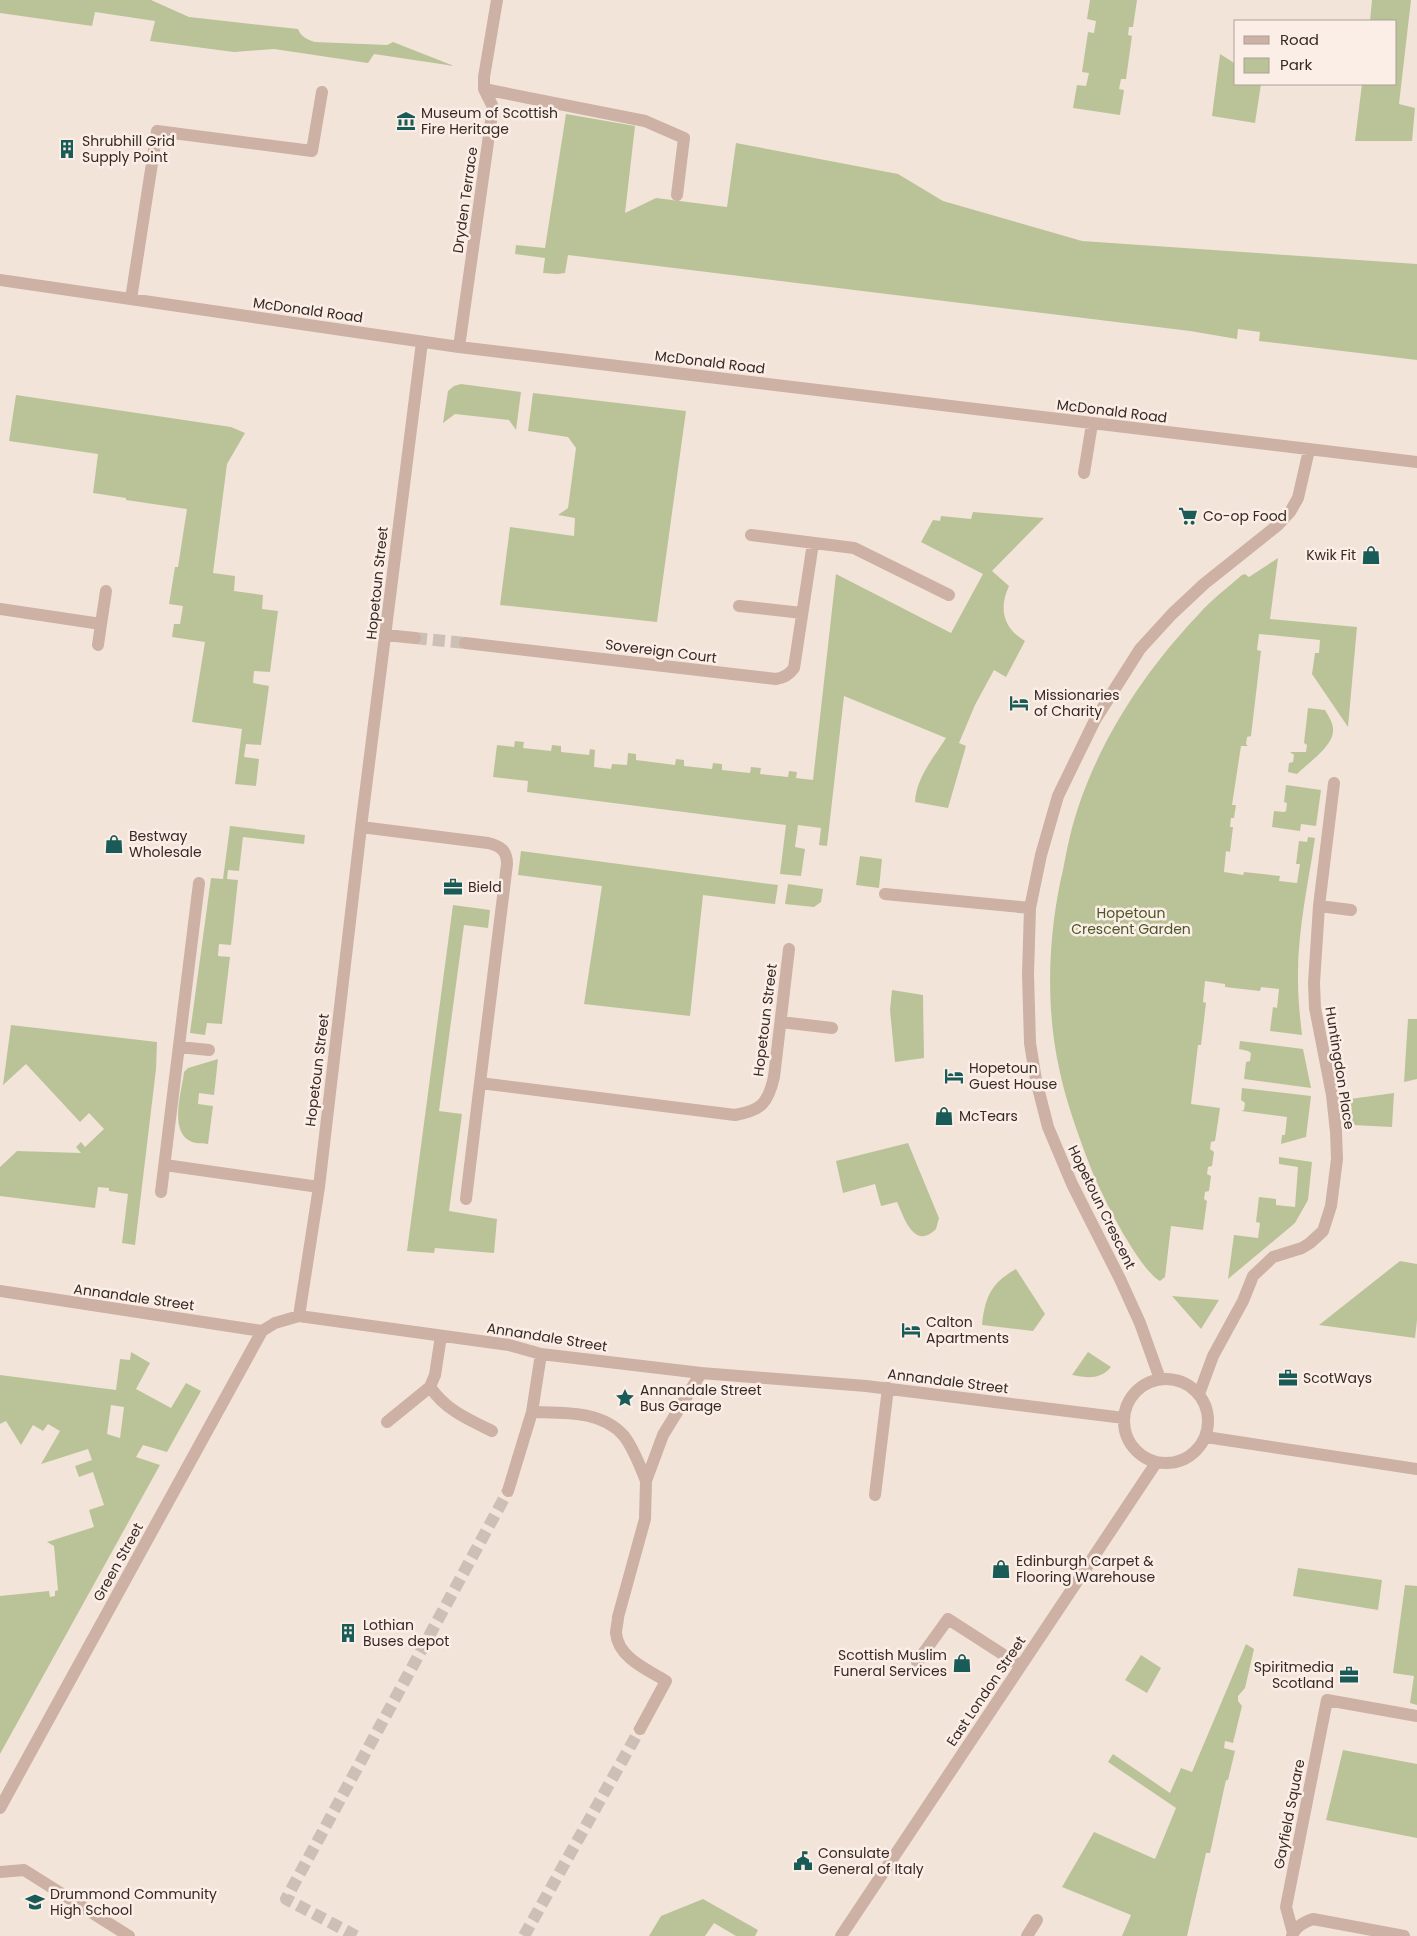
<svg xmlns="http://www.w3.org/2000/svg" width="1417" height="1936" font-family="Poppins,sans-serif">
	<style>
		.green { fill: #bac398; fill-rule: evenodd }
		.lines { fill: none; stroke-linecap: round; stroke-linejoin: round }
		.minor-tunnel { stroke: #cdbfb5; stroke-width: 12; stroke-dasharray: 12 6; stroke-linecap: butt }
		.minor { stroke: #ccb1a4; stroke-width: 12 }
		.labels { text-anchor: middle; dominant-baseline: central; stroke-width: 5; stroke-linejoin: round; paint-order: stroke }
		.poi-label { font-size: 14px; fill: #372a26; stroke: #fbeee6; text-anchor: start }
		.street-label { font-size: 14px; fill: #372a26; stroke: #fbeee6 }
		.park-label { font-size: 14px; fill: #4c5728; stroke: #fbeee6 }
	</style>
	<rect width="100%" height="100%" fill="#f3e4d9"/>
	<path class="green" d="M0,0H151L189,17L298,29C301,37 308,40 315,42L387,45L393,42L454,66L374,54L368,63L274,49L234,52L150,41L155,21L95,12L92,26L0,13Z
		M1090,0H1137L1133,27H1129L1128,35L1132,36L1126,79H1121L1119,89L1124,90L1120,115L1073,108L1077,85L1086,86L1089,73L1082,72L1088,32L1094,33L1096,21L1087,19Z
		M1372,0H1411L1399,104L1415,108L1412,141H1355L1362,84H1396V21H1370Z
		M1220,54L1236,64V84H1261L1255,123L1212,116Z
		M566,114L635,126L625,213L656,198L727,207L736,143L898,174L943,201L1082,241L1417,264V360L1259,341L1260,332L1238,329L1237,339L1190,331L568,255L565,273L558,274L543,273L545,258L515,254L516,245L545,248Z
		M461,384L521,392L516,430L509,420L455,414L443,423L448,391L454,386Z
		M533,393L686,411L657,622L500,605L510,527L574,536L575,518L558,515L568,508L576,448L568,437L528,431Z
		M16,395L231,427L245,433L227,464L213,573L235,576L234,591L263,595L262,609L278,611L270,672L254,671L253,683L269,686L261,745L246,744L244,757L259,759L256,786L235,784L242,729L192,722L205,642L172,637L174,624H180L183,606L169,604L175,567H178L187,509L126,500V498L93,493L98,454L9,441Z
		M973,512L1044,518L992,571L1009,586C998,609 1004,629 1025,641L1006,677L994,670L975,705L959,743L966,746L948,808L915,802C916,778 934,757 946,738L844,696L827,846L819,845L821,828L798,825L795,847L805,849L801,876L780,874L786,825L527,792L528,781L493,777L497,745L514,747L515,741L524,742L523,748L551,751L552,745L561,746V752L589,755L590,749L595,750L594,767L611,769L612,764L627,765L628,753L636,754V760L675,765L676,759L684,760V766L712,769L713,763L722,764V770L750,773L751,767L761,768L760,774L788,777L789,771L797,772L796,778L813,780L836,574L951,633L983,574L921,542L933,520L940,521L941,516L971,519Z
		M1278,558L1270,619L1357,627L1348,727L1312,674L1315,653H1319L1320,640L1259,634L1257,650L1261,651L1251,736L1247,737L1246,744L1248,746H1241L1232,805H1236L1234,818H1231L1230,827H1233L1230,852L1226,851L1224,872L1243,875L1244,872L1280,876L1279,881L1297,883L1300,864H1296L1299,841L1307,842L1308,837L1315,838C1308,885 1297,933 1298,981C1298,999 1300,1017 1302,1035L1270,1031L1273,1007L1277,1008L1279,989L1261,987L1260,991L1225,987V984L1205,981L1203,1002L1206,1003L1201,1045H1198L1191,1104L1220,1108L1215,1141L1211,1142L1210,1149L1214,1152L1212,1166L1208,1167L1207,1174L1211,1176L1209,1191L1205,1192L1204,1199L1207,1201L1203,1230L1171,1226L1165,1277L1160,1281C1138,1269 1100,1192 1090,1166C1078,1134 1066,1102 1059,1068C1046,1008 1048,943 1060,883C1064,867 1066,852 1070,836C1090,754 1140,676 1198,615C1211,600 1227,588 1242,575L1245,574L1249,577Z
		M1308,708L1325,710C1329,717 1334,724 1333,732C1332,747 1307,764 1297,774L1288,772L1289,763L1293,762L1294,755L1290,752H1306L1307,745L1304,743Z
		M1286,785L1321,790L1316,826L1301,824L1300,831L1272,827L1274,811L1284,812L1286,811L1287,803L1284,802Z
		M230,826L305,835L304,844L243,837L239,871L228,870L227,879L238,880L231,945L219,944L218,956L230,957L222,1024L207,1023L205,1035L190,1033L211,878L223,879Z
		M521,851L778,885L775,904L703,895L690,1016L584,1004L602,886L518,875Z
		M860,856L882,859L879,888L856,885Z
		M788,884L823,889L821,902L814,907L785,904Z
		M453,905L490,910L488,928L464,925L439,1111L462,1114L449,1211L497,1219L494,1253L435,1248L434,1253L407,1251Z
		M892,990L923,995L924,1058L895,1062L890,1010Z
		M1408,1019H1417V1079L1404,1082Z
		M11,1025L157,1042L156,1069L135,1245L122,1243L128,1194L109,1191V1188L98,1187L95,1208L0,1196V1167L17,1151L81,1153L76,1147L81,1142L85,1147L104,1129L89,1113L80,1122L26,1064L3,1085Z
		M1240,1041L1303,1049L1311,1088L1244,1079L1246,1062L1250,1061L1251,1053L1248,1051L1239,1049Z
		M218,1059L214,1095L199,1093L198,1104L213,1106L208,1144C204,1143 197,1144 192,1142C168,1133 182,1091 184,1072L188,1068Z
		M1242,1088L1311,1096L1306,1137L1281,1144L1282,1135H1285L1287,1117L1241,1111L1244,1110L1245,1103L1241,1100Z
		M1394,1093L1392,1127L1352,1125L1350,1099Z
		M908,1143L939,1218L936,1229C914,1251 904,1217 897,1202L881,1206L875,1184L843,1193L836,1161Z
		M1279,1157L1312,1162L1308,1200L1295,1223L1228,1279L1234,1235L1258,1238L1260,1223L1256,1222L1259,1197L1276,1199V1205L1295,1207L1298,1167L1279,1164Z
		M1400,1261L1417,1264V1320L1415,1338L1319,1325Z
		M1016,1269L1045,1314L1033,1331L982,1325C985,1297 991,1283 1016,1269Z
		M1172,1296L1219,1300L1201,1329Z
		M131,1352L150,1363L136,1389L171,1408L186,1383L201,1391L167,1452L143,1445L136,1457L160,1465L0,1754V1596L49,1591L50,1597L55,1596V1591L58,1590L54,1546L47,1542L94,1527L89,1510L104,1505L93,1472L79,1477L75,1466L92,1460L88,1449L41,1464L60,1431L48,1424L43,1431L33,1425L21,1445L6,1421L0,1424V1375L116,1390L120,1359L130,1360ZM111,1405L124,1407L120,1438L107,1434Z
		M1088,1352L1111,1367C1100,1380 1087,1378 1072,1375Z
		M1298,1568L1382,1580L1378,1610L1293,1596Z
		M1405,1585L1417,1586V1705L1410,1703L1414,1676L1393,1673Z
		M1246,1644L1254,1649L1245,1688L1238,1696V1701L1242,1706L1233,1743L1225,1741L1224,1748L1235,1751L1228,1780H1226L1210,1853H1206L1187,1936H1122L1131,1915L1062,1887L1094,1832L1155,1859L1176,1808L1108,1762L1113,1754L1170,1793L1181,1768L1192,1772Z
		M1141,1655L1161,1668L1147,1693L1125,1680Z
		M1343,1750L1417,1764V1838L1326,1820Z
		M703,1899L758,1930L755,1936H736L714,1923L705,1936H649L661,1916Z"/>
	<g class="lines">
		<path class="minor-tunnel" d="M415,638L465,643
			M356,1936L286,1899L508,1491
			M524,1936L640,1729"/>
		<path class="minor" d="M484,89L645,121L684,138L677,195
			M0,280L459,347L1417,462
			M131,299L157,131L312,151L322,92
			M459,347L493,107L484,89V77L497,0
			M1084,473L1092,424
			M751,535L854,548L949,595
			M739,606L802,613
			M0,609L101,624L106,591
			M386,635L415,638
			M465,643L776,679C784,678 789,675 794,668L813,543
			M98,645L101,624
			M361,827L488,843C501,846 507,851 507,864L480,1083L735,1115C762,1110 768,1103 774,1077L789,949
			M885,894L1030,908
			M1319,906L1351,910
			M781,1022L832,1028
			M179,1047L209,1050
			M165,1165L319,1187
			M161,1192L199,883
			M466,1199L480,1083
			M0,1291L262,1331L275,1323L299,1316L509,1345L541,1354L701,1373L866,1386L1124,1418
			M299,1316L319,1187L361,827L422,342
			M1124 1421a42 42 0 1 1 84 0a42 42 0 1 1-84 0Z
			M1160,1379L1140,1323L1120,1279L1072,1184L1048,1127L1036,1080L1030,1043L1028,974L1030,908L1041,855L1058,796L1095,720L1140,649L1172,614L1204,584L1278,525L1290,512L1298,498L1309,450
			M430,1387C446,1410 467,1419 492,1431
			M1199,1394L1213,1356L1243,1301L1253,1276L1273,1257L1302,1248L1310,1243L1323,1231L1331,1206L1337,1159L1336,1132L1332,1095L1315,1008L1314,983L1319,906L1334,783
			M532,1412C563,1413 602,1410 624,1436C634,1449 640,1466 646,1481
			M387,1422L430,1387L435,1375L441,1336
			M1206,1437L1417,1469
			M508,1491L532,1412L541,1354
			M875,1495L888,1388
			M917,1662L948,1619L1021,1666
			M640,1729L666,1681C648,1670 618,1658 616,1633C616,1628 618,1622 618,1617L645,1519L646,1481L663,1435L701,1373
			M0,1808L262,1331
			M0,1872L24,1870L129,1936
			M1293,1933L1286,1907L1327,1700L1417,1716
			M841,1936L1156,1463
			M1027,1936L1037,1920
			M1292,1936C1295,1927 1304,1922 1313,1919L1404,1936"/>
	</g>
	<defs>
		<g id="museum-bare" transform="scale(1.5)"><path d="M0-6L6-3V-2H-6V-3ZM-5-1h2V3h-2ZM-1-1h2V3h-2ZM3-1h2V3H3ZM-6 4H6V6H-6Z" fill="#195b57" stroke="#fbeee6" stroke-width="2.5" paint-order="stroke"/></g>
		<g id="building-bare" transform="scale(1.5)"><path d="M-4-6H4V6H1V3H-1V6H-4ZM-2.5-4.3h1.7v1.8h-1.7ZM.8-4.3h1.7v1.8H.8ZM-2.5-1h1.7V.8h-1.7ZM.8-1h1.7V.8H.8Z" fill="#195b57" stroke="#fbeee6" stroke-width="2.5" paint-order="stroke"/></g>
		<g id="supermarket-bare" transform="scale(1.5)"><path d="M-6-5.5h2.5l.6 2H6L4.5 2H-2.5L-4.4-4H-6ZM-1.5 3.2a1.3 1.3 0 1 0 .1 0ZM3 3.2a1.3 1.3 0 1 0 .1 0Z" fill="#195b57" stroke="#fbeee6" stroke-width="2.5" paint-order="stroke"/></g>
		<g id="shop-bare" transform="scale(1.5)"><path d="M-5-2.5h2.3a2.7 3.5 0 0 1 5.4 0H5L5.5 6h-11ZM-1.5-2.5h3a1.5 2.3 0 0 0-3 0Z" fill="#195b57" stroke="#fbeee6" stroke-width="2.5" paint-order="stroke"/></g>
		<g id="hotel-bare" transform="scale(1.5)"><path d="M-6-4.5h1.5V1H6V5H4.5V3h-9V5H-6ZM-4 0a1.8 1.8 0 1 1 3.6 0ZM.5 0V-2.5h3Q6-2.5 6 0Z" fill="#195b57" stroke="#fbeee6" stroke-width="2.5" paint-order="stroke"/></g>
		<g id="office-bare" transform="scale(1.5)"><path d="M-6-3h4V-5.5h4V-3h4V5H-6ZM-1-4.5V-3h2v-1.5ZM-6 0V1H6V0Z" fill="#195b57" stroke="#fbeee6" stroke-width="2.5" paint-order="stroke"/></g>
		<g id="sight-bare" transform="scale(1.5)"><path d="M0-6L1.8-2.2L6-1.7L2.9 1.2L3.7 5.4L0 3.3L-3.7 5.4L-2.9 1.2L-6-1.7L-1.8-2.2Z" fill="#195b57" stroke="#fbeee6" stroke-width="2.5" paint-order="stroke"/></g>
		<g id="civic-bare" transform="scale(1.5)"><path d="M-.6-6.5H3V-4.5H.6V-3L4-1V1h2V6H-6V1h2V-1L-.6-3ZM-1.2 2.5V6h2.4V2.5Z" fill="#195b57" stroke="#fbeee6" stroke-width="2.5" paint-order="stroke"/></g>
		<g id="school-bare" transform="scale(1.5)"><path d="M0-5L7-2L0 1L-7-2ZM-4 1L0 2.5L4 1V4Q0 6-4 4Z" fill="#195b57" stroke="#fbeee6" stroke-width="2.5" paint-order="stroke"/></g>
	</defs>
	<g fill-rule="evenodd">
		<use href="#museum-bare" x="406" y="121"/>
		<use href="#building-bare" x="67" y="149"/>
		<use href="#supermarket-bare" x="1188" y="516"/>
		<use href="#shop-bare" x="1371" y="555"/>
		<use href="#hotel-bare" x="1019" y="703"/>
		<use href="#shop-bare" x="114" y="844"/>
		<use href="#office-bare" x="453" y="887"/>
		<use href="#hotel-bare" x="954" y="1076"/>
		<use href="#shop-bare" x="944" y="1116"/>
		<use href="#hotel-bare" x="911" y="1330"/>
		<use href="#office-bare" x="1288" y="1378"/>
		<use href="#sight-bare" x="625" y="1398"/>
		<use href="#shop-bare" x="1001" y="1569"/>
		<use href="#building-bare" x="348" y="1633"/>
		<use href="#shop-bare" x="962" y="1663"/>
		<use href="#office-bare" x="1349" y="1675"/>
		<use href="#civic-bare" x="803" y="1861"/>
		<use href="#school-bare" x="35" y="1902"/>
	</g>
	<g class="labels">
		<g class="poi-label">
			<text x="421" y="113">Museum of Scottish<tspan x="421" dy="16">Fire Heritage</tspan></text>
			<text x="82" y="141">Shrubhill Grid<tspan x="82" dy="16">Supply Point</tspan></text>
			<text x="1203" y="516">Co-op Food</text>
			<text x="1356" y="555" text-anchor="end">Kwik Fit</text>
			<text x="1034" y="695">Missionaries<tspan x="1034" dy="16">of Charity</tspan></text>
			<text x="129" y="836">Bestway<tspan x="129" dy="16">Wholesale</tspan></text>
			<text x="468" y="887">Bield</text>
			<text x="969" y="1068">Hopetoun<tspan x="969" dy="16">Guest House</tspan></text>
			<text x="959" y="1116">McTears</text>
			<text x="926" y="1322">Calton<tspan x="926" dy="16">Apartments</tspan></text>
			<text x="1303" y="1378">ScotWays</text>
			<text x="640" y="1390">Annandale Street<tspan x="640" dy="16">Bus Garage</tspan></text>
			<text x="1016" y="1561">Edinburgh Carpet &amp;<tspan x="1016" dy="16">Flooring Warehouse</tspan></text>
			<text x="363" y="1625">Lothian<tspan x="363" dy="16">Buses depot</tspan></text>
			<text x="947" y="1655" text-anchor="end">Scottish Muslim<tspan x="947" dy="16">Funeral Services</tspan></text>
			<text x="1334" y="1667" text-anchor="end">Spiritmedia<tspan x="1334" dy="16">Scotland</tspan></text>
			<text x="818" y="1853">Consulate<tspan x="818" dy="16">General of Italy</tspan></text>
			<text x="50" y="1894">Drummond Community<tspan x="50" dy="16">High School</tspan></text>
		</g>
		<g class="street-label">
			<text transform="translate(465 200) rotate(-82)">Dryden Terrace</text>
			<text transform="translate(308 310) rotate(8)">McDonald Road</text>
			<text transform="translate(710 362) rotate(7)">McDonald Road</text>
			<text transform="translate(1112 411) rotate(7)">McDonald Road</text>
			<text transform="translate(377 583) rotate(-84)">Hopetoun Street</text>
			<text transform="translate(661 651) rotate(7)">Sovereign Court</text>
			<text transform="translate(765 1020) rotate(-83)">Hopetoun Street</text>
			<text transform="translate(1340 1068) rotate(81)">Huntingdon Place</text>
			<text transform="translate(317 1070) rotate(-83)">Hopetoun Street</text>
			<text transform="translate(1102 1207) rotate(64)">Hopetoun Crescent</text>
			<text transform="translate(134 1297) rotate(8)">Annandale Street</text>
			<text transform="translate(547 1337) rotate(9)">Annandale Street</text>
			<text transform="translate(948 1381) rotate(7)">Annandale Street</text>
			<text transform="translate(118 1562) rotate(-61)">Green Street</text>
			<text transform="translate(986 1691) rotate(-56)">East London Street</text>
			<text transform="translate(1289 1814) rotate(-79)">Gayfield Square</text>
		</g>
		<g class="park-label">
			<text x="1131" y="913">Hopetoun<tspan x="1131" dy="16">Crescent Garden</tspan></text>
		</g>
	</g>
	<rect x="1234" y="20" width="162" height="65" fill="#fbeee6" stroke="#ada099"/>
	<rect x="1244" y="36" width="25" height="8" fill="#ccb1a4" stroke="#ada099"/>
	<text x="1280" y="45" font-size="15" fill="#372a26">Road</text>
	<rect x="1244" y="58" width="25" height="15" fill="#bac398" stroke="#ada099"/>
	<text x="1280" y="70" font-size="15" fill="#372a26">Park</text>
</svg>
